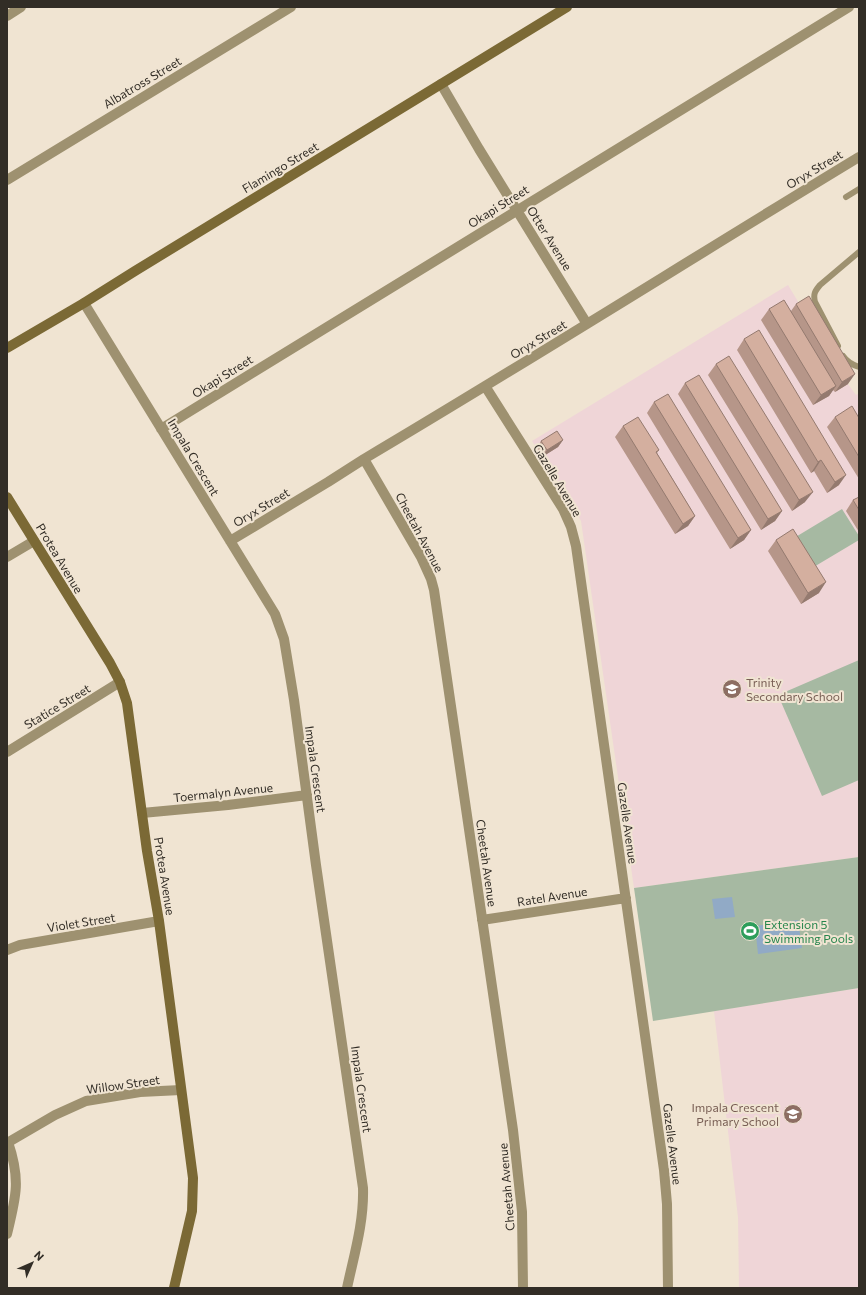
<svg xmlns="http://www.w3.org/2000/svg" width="866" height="1295" font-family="Commissioner,sans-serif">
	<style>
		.education { fill: #efd5d7 }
		.green { fill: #a6b9a2 }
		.water { fill: #91aac6 }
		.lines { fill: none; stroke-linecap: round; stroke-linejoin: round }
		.lane { stroke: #9e9170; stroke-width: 6 }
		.street { stroke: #9e9170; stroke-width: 10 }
		.secondary { stroke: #7b6935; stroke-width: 10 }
		.wall { fill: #b69689 }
		.shaded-wall { fill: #947a6f }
		.building { fill: #d4af9f; stroke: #947a6f }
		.labels { text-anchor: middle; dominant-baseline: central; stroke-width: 4; stroke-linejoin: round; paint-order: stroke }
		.street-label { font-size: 12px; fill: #322d26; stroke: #f0e4d2 }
		.education-label { font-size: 12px; fill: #785e54; stroke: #f0e4d2; text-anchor: start }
		.leisure-label { font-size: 12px; fill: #27864d; stroke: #f0e4d2; text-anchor: start }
	</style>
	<rect width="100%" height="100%" fill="#f0e4d2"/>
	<path class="education" d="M788,285L848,384L856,395L859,393V857L634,888L581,521L563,490L532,441Z
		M859,988V1288H739L738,1217L714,1011Z"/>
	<path class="green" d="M842,509L859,536V540L807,571L789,541Z
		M859,660V780L822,796L778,695Z
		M859,857V988L653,1021L634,888Z"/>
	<path class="water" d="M732,897L735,917L715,919L712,899Z
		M798,920L802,948L758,954L755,926Z"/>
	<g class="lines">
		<path class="lane" d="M846,197L859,189
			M838,346L815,302C813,294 815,291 820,285L859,252
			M843,356C847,362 853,365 859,367"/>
		<path class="street" d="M7,16L21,7
			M441,84L479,149L587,324
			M7,180L291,7
			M84,303L275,614L284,639L294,700L316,865L363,1188C364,1223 354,1255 347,1288
			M485,386L563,509L571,527L576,546L664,1170L667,1204L668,1288
			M161,429L849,7
			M364,459L421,557L431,579L434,590L513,1130L522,1212L523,1288
			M230,541L328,482L364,459C531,360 694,257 859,157
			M7,557L34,541
			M7,752L120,682
			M142,813L228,805L307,795
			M482,920L626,898
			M7,950L20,945L159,921
			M7,1143L55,1115L86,1101L140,1092L181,1090
			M7,1234C16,1197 21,1180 8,1142"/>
		<path class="secondary" d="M7,348L84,303L135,271L567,7
			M7,497L110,663L120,682L127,703L147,851L159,921L193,1178L192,1211L174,1288"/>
	</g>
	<path class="wall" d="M796,304L848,384L835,392L833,390L829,396L813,405L761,320L769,309L791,311Z
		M744,339L839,485L827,493L814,471L811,473L737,350Z
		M716,364L805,502L792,511L708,375Z
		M685,383L782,511L775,521L761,530L678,394Z
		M654,402L751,530L744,540L730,549L647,413Z
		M835,417L859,418V479L827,427Z
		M623,426L659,450L657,453L695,516L688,526L675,534L615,437Z
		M563,440L558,447L542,457L537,448L541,441Z
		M859,497V532L846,511L853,500Z
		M776,540L819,593L801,604L768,551Z"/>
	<path class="shaded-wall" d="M855,374L848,384L835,392L842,382Z
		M836,386L829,396L813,405L821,395Z
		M563,440L558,447L542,457L547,450Z
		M821,460L814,471L811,473L818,462Z
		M846,475L839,485L827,493L835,482Z
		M813,492L805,502L792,511L799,500Z
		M782,511L775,521L761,530L768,519Z
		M695,516L688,526L675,534L683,524Z
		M751,530L744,540L730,549L738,538Z
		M826,582L819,593L801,604L808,593Z"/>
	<path class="building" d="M809,296L855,374L842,382L796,304Z
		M784,300L836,386L821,395L769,309Z
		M759,330L846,475L835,482L821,460L818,462L744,339Z
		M729,356L813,492L799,500L716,364Z
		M699,375L782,511L768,519L685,383Z
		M668,394L751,530L738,538L654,402Z
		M852,406L859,418V457L835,417Z
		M638,417L659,450L656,452L695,516L683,524L623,426Z
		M557,431L563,440L547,450L541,441Z
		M859,497V510L853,500Z
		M793,529L826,582L808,593L776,540Z"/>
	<defs>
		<g id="school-disc" transform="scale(1)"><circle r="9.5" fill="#8d6e63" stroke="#f0e4d2"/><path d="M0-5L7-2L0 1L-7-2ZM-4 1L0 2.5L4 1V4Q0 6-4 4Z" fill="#fff"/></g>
		<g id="stadium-disc" transform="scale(1)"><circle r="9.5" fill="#2e9e5b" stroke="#f0e4d2"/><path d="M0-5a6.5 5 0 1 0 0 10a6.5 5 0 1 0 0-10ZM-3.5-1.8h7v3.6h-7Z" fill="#fff"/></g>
	</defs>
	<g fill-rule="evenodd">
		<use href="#school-disc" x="732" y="689"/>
		<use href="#stadium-disc" x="750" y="931"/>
		<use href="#school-disc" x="793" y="1114"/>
	</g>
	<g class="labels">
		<g class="street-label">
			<text transform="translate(142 82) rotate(-31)">Albatross Street</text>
			<text transform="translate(280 167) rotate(-31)">Flamingo Street</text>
			<text transform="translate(814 169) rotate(-31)">Oryx Street</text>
			<text transform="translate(498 206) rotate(-32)">Okapi Street</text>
			<text transform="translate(550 238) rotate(58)">Otter Avenue</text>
			<text transform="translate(538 339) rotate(-31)">Oryx Street</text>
			<text transform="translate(222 376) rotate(-32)">Okapi Street</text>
			<text transform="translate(194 457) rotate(59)">Impala Crescent</text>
			<text transform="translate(558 480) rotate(59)">Gazelle Avenue</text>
			<text transform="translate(261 507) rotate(-31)">Oryx Street</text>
			<text transform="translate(420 532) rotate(62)">Cheetah Avenue</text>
			<text transform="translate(60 558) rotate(59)">Protea Avenue</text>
			<text transform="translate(57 706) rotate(-31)">Statice Street</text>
			<text transform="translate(316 769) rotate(82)">Impala Crescent</text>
			<text transform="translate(223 792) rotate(-6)">Toermalyn Avenue</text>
			<text transform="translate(628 823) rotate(82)">Gazelle Avenue</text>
			<text transform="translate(487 863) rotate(82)">Cheetah Avenue</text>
			<text transform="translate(165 876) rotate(81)">Protea Avenue</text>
			<text transform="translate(552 896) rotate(-9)">Ratel Avenue</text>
			<text transform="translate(81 922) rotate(-9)">Violet Street</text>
			<text transform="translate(123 1084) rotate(-8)">Willow Street</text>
			<text transform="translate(362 1089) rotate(82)">Impala Crescent</text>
			<text transform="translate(673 1144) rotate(83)">Gazelle Avenue</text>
			<text transform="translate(506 1187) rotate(-95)">Cheetah Avenue</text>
		</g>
		<g class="education-label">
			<text x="746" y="682">Trinity<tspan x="746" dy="14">Secondary School</tspan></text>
			<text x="779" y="1107" text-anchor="end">Impala Crescent<tspan x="779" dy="14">Primary School</tspan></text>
		</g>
		<g class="leisure-label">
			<text x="764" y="924">Extension 5<tspan x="764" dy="14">Swimming Pools</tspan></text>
		</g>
	</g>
	<rect width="866" height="1295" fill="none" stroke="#322d26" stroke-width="16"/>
	<g transform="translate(32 1263) rotate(45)" stroke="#f0e4d2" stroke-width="3" paint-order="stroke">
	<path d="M0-3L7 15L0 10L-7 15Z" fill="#322d26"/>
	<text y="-6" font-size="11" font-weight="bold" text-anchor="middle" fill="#322d26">N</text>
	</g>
</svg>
